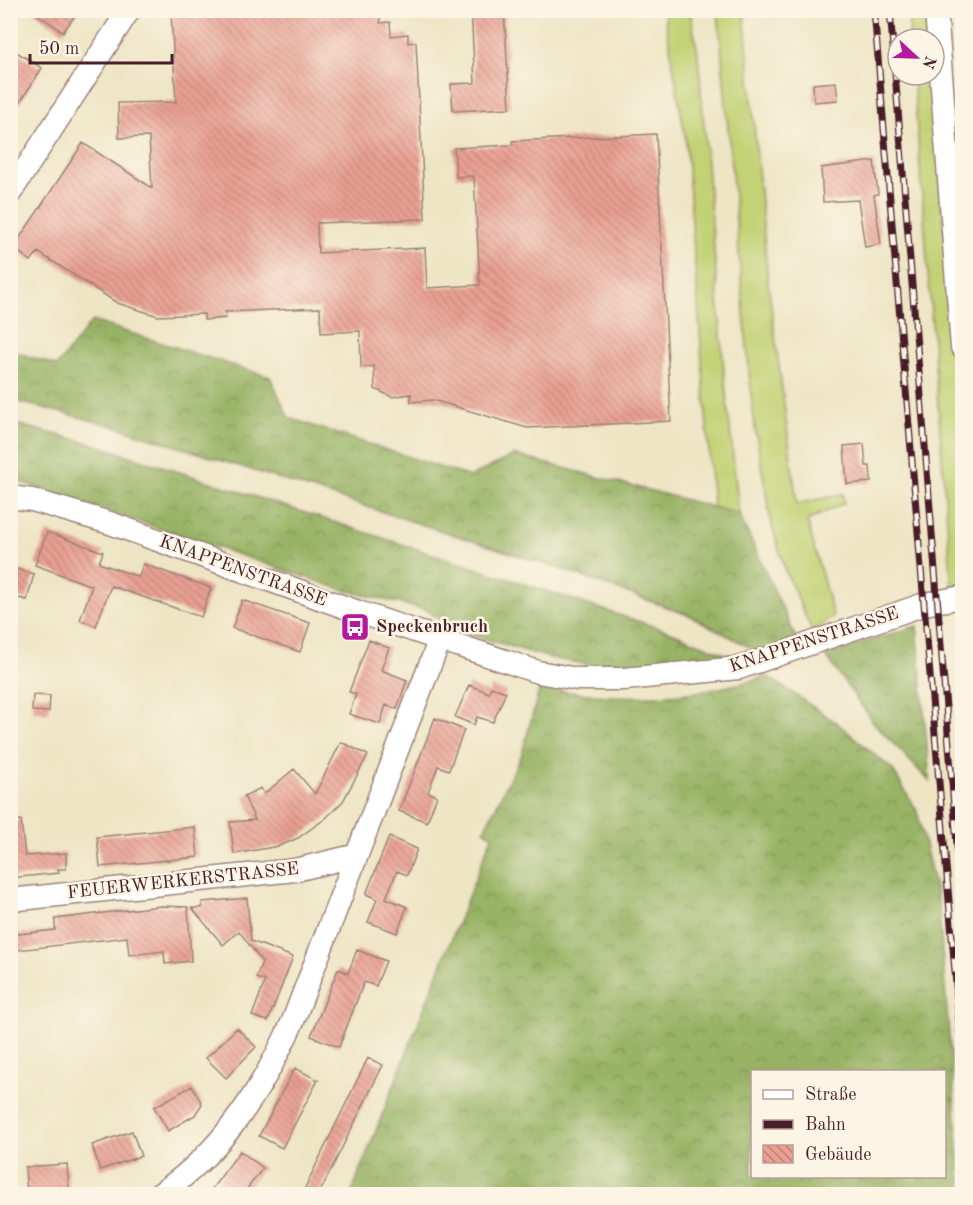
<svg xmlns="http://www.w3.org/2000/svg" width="973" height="1205" font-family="'Old Standard TT',serif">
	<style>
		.grass { fill: #c1d173; stroke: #86784f; stroke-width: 1.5 }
		.forest { fill: url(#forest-crowns); stroke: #716948; stroke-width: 1.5; fill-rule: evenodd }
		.building { fill: url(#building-back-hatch) }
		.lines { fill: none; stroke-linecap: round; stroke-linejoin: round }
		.street-casing { stroke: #9c8278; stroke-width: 25 }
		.street { stroke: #fff; stroke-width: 22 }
		.rail-casing { stroke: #4a1f2b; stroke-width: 7 }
		.rail { stroke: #fcf5e5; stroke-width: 4.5; stroke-dasharray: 14; stroke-linecap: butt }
		.labels { text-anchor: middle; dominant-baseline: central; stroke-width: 5; stroke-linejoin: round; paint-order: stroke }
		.street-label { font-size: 18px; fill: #4a1f2b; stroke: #fcf5e5 }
		.poi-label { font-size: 18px; font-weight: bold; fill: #4a1f2b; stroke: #fcf5e5; text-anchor: start }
	</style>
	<defs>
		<pattern id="forest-crowns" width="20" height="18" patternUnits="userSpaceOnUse" patternTransform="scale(1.5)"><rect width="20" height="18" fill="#98b365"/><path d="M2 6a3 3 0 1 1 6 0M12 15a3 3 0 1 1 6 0" fill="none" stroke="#7e9153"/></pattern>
		<pattern id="building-back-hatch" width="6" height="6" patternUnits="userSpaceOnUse" patternTransform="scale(1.5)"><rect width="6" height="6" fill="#e9a093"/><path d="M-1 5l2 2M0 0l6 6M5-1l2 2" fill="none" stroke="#bf8278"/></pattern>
	</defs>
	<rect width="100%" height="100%" fill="#fcf5e5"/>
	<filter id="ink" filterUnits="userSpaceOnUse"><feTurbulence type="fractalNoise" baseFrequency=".0167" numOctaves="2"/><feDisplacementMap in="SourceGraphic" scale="12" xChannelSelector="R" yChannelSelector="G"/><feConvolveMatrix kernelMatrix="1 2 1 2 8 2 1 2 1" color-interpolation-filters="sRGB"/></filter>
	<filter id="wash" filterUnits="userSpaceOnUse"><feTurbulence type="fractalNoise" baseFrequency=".008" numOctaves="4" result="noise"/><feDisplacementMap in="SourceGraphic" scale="24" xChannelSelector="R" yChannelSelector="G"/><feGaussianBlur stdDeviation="1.35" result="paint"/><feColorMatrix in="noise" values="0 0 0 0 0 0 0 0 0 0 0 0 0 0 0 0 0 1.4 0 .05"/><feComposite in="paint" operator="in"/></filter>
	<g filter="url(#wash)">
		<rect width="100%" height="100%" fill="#eee5c5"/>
		<path class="grass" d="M664,11H690L698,54L724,372L739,514L713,508L686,142Z
			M718,11H744L768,282L797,504L843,494L844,503L807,521L833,616L813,633L785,570L771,522L753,416Z
			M908,11H927L930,39H910Z
			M913,75H932L953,343L962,419V587L952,589Z"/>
		<path class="forest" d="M92,321L270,377L289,418L470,477L514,455L739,514L797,640L762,654L691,616L564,570L114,426L11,400L10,350L57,366Z
			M11,423L90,443L543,590L674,633L739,660L647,668L590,665L550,658L451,629L427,610L344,590L11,479Z
			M917,626L930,782L874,723L825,655Z
			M767,676L836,722L892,769L917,811L938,900L962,1194H351L492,836L484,830L522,754L540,687C617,703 692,699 767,676ZM752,1072H944V1176H752Z"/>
		<g id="blocks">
			<path class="building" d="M31,10H79L63,32Z
				M201,10H380V23L390,22L391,36L408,34V43L416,42L425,219L317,223L318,253L425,248L427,288L480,285L474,176L456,177L454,148L513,145L512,141L656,134L671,421L527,428L433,400L411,402V394L392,397L375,389L374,366L361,368L360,331L321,333L320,308L225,312L226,318L204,320V314L158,316L117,303L38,252L31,261L13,248L83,143L152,188L149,137L119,138L118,103L176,102L171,12Z
				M471,10H504L510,108L453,111L451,84L475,83Z
				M10,48L42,68L10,118Z
				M836,82L838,100L814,102L813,84Z
				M874,161L878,194L874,195L881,244L865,247L858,200L823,202L821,168Z
				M864,444L866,466H870L871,482L847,484L844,446Z
				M47,532L103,552L99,563L139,577L143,564L211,588L201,617L111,586L96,626L80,620L92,586L35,565Z
				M16,569L34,574L27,600L10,596Z
				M242,600L310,623L300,652L232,628Z
				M369,640L389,648L381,670L407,680L397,709L386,705L380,724L349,714L356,694L349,692Z
				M469,685L489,693L491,687L506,692L493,722L477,717L474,725L455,717Z
				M33,695L50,696L49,712L32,711Z
				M435,718L464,730L449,770L438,766L428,792L437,796L427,822L399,811Z
				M341,742L368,755L343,801L326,818L298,838L279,846L234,854L230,822L255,820L244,796L261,788L264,794L294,769L315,794Z
				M21,820L25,856L66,853V869H58L59,873L10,878V821Z
				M195,827L198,857L100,867L97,837Z
				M389,837L417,849L407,875L397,871L386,898L407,907L397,933L368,922L377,899L366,894Z
				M247,898L251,941L293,957L268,1021L252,1016L265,981L256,978L262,962L239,931L223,945L192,908H202V902Z
				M160,906L188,907L191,961L165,964L164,951L129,955L127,937L10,951V935L55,930V919Z
				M357,950L386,961L376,986L364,982L339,1047L311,1036L338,969L348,973Z
				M237,1028L256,1047L226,1078L206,1058Z
				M368,1058L383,1065L319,1194H302Z
				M295,1068L318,1080L282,1148L259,1136Z
				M192,1086L202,1104L195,1115L168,1131L154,1107Z
				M132,1131L141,1156L100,1170L92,1145Z
				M240,1151L263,1168L243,1194H208Z
				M67,1164L69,1192L27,1194L25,1167Z"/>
		</g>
	</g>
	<g filter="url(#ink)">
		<use href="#blocks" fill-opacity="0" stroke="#9c8278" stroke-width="1.5"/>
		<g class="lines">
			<g class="street-casing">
				<path id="street" d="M936,10L962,347
					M10,193L129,10
					M10,497L32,500L110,523L361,613L538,672L577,679H624L739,668L925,604L962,597
					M10,900L295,870L354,856
					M160,1194C223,1151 262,1090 293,1021L440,639"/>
			</g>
			<use href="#street" class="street"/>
			<g class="rail-casing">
				<path id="rail" d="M874,10L962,1055
					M890,10L962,907"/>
			</g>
			<use href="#rail" class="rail"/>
		</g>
	</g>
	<defs>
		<g id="bus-square" transform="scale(1.5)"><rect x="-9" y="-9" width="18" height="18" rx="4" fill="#b5179e" stroke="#fcf5e5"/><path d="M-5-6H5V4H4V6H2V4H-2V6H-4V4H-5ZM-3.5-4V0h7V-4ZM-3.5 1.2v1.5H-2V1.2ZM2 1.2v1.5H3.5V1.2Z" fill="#fff"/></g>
	</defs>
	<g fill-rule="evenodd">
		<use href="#bus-square" x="355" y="627"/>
	</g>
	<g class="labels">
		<g class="street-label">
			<text transform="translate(243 571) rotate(20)">KNAPPENSTRASSE</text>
			<text transform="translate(814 640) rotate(-18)">KNAPPENSTRASSE</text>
			<text transform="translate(183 881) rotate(-6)">FEUERWERKERSTRASSE</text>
		</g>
		<g class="poi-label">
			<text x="376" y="627">Speckenbruch</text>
		</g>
	</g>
	<rect width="973" height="1205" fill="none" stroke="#fcf5e5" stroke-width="36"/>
	<rect x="751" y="1070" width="195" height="108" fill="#fcf5e5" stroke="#b59f9b" stroke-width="1.5"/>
	<rect x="763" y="1090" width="30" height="9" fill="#ffffff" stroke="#b59f9b" stroke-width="1.5"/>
	<text x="805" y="1100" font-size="18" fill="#4a1f2b">Straße</text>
	<rect x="763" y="1120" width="30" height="9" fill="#4a1f2b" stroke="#b59f9b" stroke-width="1.5"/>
	<text x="805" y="1130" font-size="18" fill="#4a1f2b">Bahn</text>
	<rect x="763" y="1145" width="30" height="18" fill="url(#building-back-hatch)" stroke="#b59f9b" stroke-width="1.5"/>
	<text x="805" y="1160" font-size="18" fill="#4a1f2b">Gebäude</text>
	<g transform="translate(916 57) rotate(112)"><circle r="28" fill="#fcf5e5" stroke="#b59f9b" stroke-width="1.5"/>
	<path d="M0-4.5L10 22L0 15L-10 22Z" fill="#b5179e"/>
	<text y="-9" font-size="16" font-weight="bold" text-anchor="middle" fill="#4a1f2b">N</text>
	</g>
	<path d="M30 54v9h142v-9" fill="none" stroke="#4a1f2b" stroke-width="3"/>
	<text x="39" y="54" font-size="18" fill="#4a1f2b" stroke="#fcf5e5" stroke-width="4.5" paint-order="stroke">50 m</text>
</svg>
